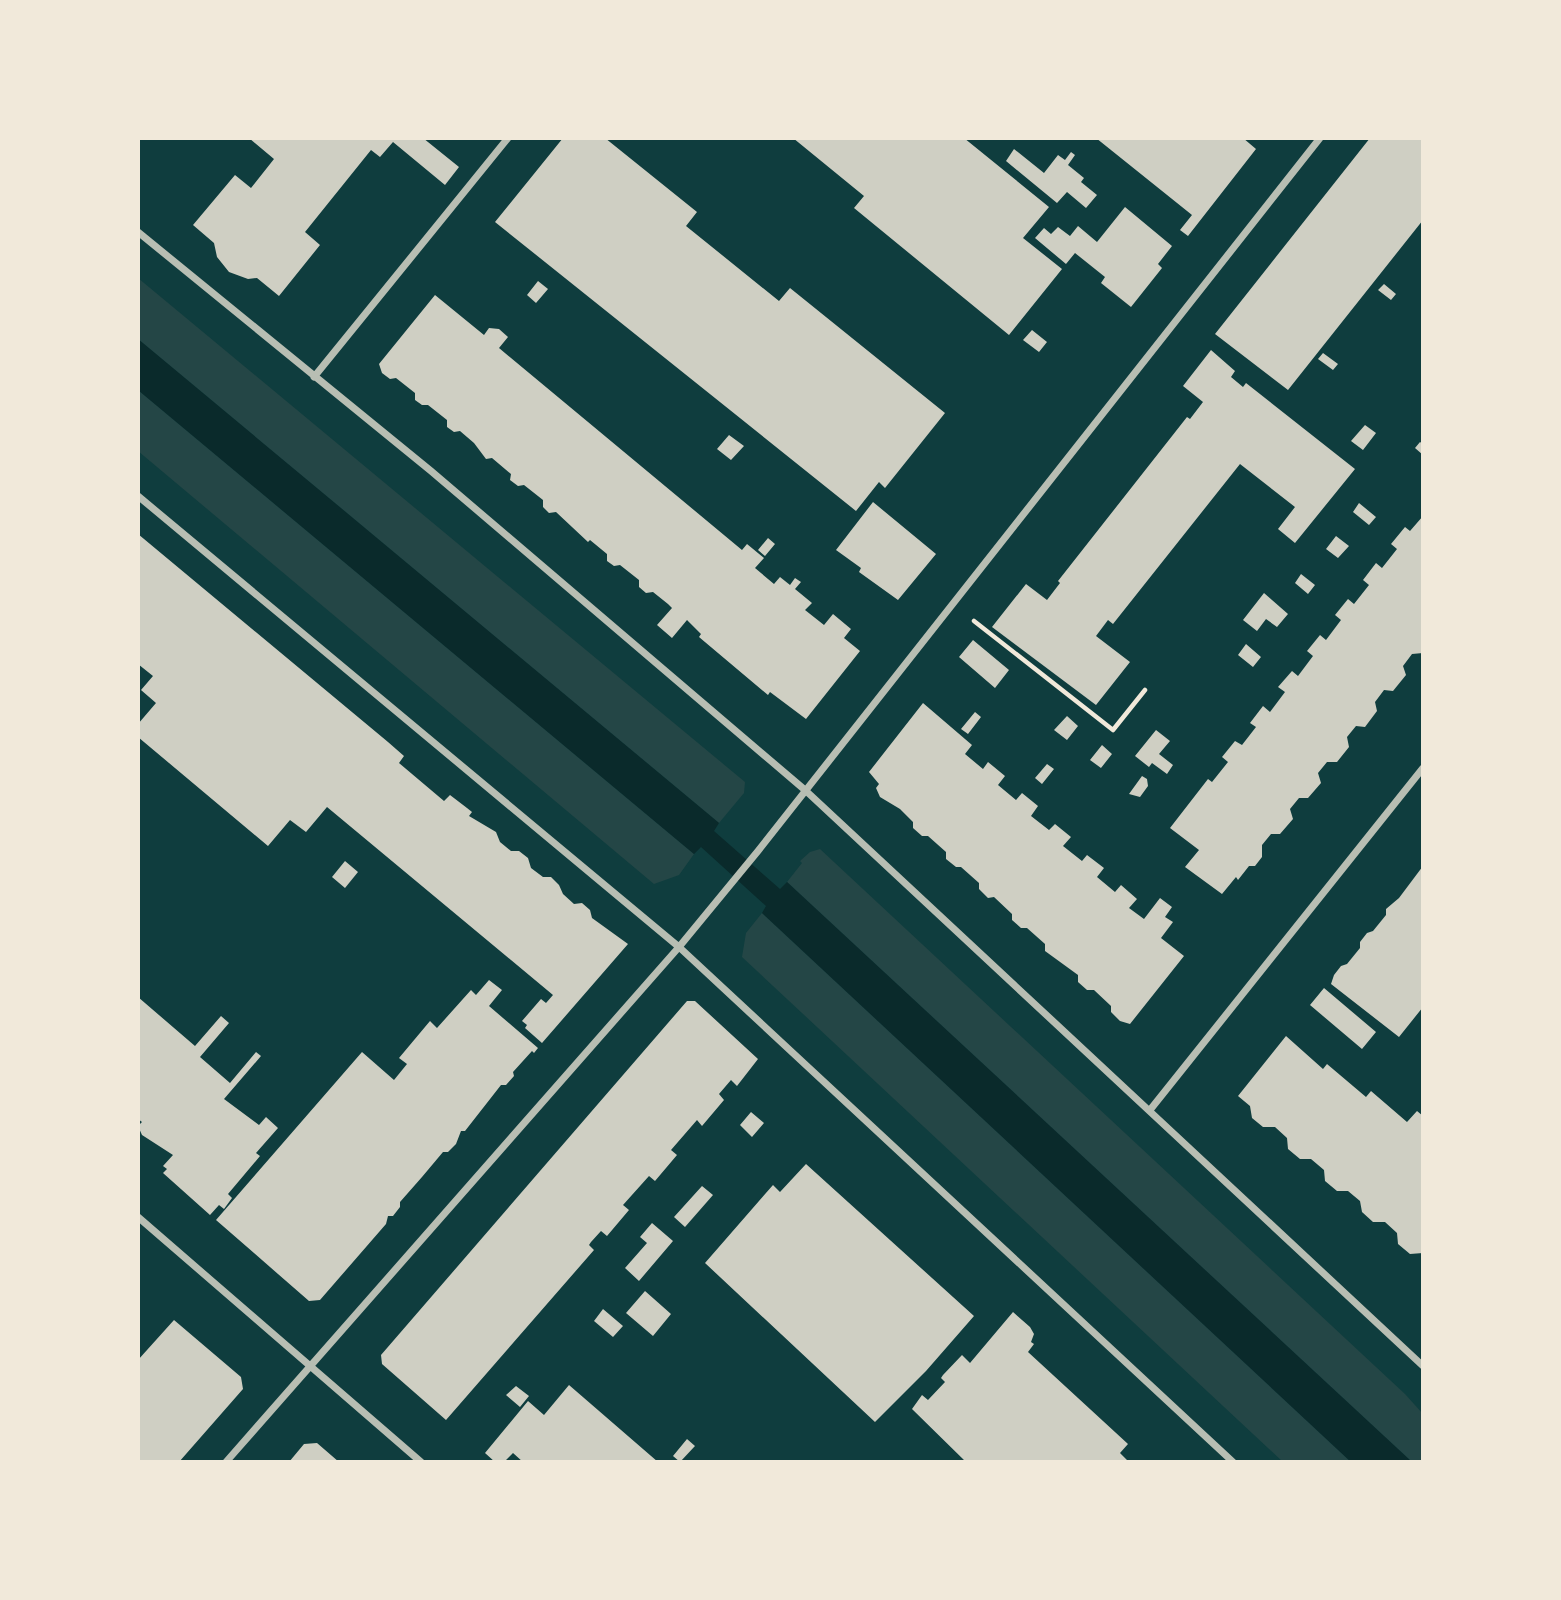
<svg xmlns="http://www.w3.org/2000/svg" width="1561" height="1600" font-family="Quicksand,sans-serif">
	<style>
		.green { fill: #244646 }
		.water { fill: #0a2a2b }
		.building { fill: #cfcfc3 }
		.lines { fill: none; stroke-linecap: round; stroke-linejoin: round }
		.path { stroke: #f1e9da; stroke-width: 4.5 }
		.minor { stroke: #b8beb3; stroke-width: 7 }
	</style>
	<rect width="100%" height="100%" fill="#0f3d3e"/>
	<path class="green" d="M138,278L745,782L744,793L719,823L138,339Z
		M138,390L694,854L679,875L654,884L138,451Z
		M820,849L1405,1394L1423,1414V1462H1412L787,882L802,863L800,861L810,852Z
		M762,913L1351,1462H1283L742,957L746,933Z"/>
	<path class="water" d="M138,339L719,823L714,831L780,889L787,882L1412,1462H1351L762,913L766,906L701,847L694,854L138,390Z"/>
	<path class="building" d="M249,138H423L459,167L445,185L393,142L380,157L371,150L305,232L320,245L279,296L257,278L248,279L229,272L217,257L214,243L193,225L235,175L251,188L274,159Z
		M563,138H605L697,212L686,226L779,301L790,288L945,413L885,488L879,482L856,511L495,222Z
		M793,138H964L1049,207L1023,238L1062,269L1009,335L854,208L864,196Z
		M1096,138H1243L1256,149L1188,236L1180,230L1192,215Z
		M1370,138H1423V220L1288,390L1215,334Z
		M1014,149L1044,173L1058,155L1065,160L1071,152L1075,155L1068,165L1084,178L1081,182L1097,195L1086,208L1067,192L1057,203L1006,161Z
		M1125,207L1172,246L1158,264L1162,268L1131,307L1101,283L1105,277L1075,253L1066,264L1035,238L1044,228L1051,234L1058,227L1070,236L1078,226L1097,242Z
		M538,281L548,289L536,303L527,295Z
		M1384,284L1396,294L1391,300L1378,290Z
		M435,295L484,335L489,328L499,329L508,337L499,348L742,550L747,544L764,558L755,568L774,584L780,577L790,585L795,578L801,582L795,589L812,603L805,610L824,625L833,614L851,629L844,638L860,651L806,719L770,692L768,695L699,637L701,634L687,620L672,638L657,625L672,608L668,604L653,592L646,593L639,587V580L620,565L614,566L607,561V554L590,540L588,542L556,512L549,513L543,507V500L524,485L518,486L510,480L511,474L492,458L486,459L474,443L460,431L454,432L447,427V420L428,405H422L415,400V393L396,378L390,379L382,373L379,364Z
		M1032,330L1047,342L1039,352L1023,340Z
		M1211,350L1235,371L1231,377L1243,387L1246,383L1355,469L1295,543L1278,529L1295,507L1240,464L1113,624L1108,620L1096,636L1130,662L1096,705L992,627L1026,584L1047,600L1060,583L1058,581L1187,417L1190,419L1203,402L1183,386Z
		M1323,353L1338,364L1333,370L1318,359Z
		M1365,425L1376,433L1363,450L1351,441Z
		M729,435L744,446L731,460L717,449Z
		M1420,442L1423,444V455L1415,448Z
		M873,502L936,554L898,600L859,572L861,568L836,550Z
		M1359,503L1376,517L1369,525L1353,512Z
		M1423,516V653L1412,654L1403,666L1406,675L1393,691L1384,690L1375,702L1377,711L1365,727L1356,726L1347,737L1349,747L1337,762H1327L1318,773L1321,783L1308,798H1299L1290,809L1293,819L1280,834H1271L1262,845V857L1255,866H1249L1238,880L1236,877L1222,894L1185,867L1199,850L1170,828L1208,779L1212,782L1228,762L1222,757L1235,741L1242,745L1256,727L1250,723L1263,706L1270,712L1285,692L1278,687L1292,671L1298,676L1313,656L1307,651L1320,635L1326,640L1341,620L1335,615L1348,599L1354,604L1369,585L1363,580L1376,563L1382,568L1397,549L1391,544L1405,527L1410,531Z
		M138,534L388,742L404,756L399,763L444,801L450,795L467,808L472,812L469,816L496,832L500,842L511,851H519L528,858L531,868L543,877H551L559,885L563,894L574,904L582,903L590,910L592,918L628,944L542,1043L525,1028L527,1025L522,1021L541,999L546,1003L553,995L327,807L306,832L290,820L268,846L138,737V724L156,703L141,690L153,676L138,664Z
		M1336,536L1349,546L1338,558L1326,549Z
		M768,538L775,544L765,556L758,550Z
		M1301,574L1315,585L1308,594L1295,583Z
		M1264,593L1288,614L1277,627L1266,619L1257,631L1243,620Z
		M973,640L1009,670L995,688L959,657Z
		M1246,644L1261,657L1253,667L1238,655Z
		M923,703L972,745L965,754L983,769L988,762L1005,776L998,785L1016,800L1022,793L1038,806L1031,816L1049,830L1055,824L1071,837L1063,846L1082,861L1087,855L1104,868L1097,877L1115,892L1121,885L1137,899L1129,908L1144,919L1160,898L1172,907L1165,917L1173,922L1161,938L1184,956L1130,1024L1120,1021L1111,1012V1006L1094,990H1087L1078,982V975L1045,951V944L1027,928H1021L1012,920V914L994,897L988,898L979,889V883L961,867H956L946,859V852L928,836H922L913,828V822L900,809L880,797L876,788L879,784L869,772Z
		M975,712L981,717L968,734L961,729Z
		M1067,716L1078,726L1067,740L1054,730Z
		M1156,730L1170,741L1159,754L1173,765L1167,774L1152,763L1149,767L1135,756Z
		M1102,745L1112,754L1101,768L1090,760Z
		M1047,764L1054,769L1042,784L1035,778Z
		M1142,776L1147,779L1148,786L1140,797L1129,794Z
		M345,861L358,872L345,888L332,877Z
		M1423,866V1007L1399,1037L1331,984L1334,975L1341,966L1347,964L1360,948V942L1367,933L1373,931L1386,915V909L1399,898Z
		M489,980L502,990L489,1006L538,1048L534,1053L532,1051L513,1072L514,1076L506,1085H501L465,1131H461L456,1144L448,1152H443L422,1177L400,1202V1207L393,1216H388L386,1224L320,1300L309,1301L216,1220L362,1052L394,1080L407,1064L399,1058L430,1021L437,1028L471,990L476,995Z
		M1324,988L1376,1032L1362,1049L1310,1005Z
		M138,997L195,1046L221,1016L229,1023L200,1057L230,1083L256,1052L261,1056L224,1099L259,1125L266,1117L278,1128L256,1153L260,1156L228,1194L232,1198L224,1209L219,1205L210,1215L163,1173L167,1169L163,1166L173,1155L142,1135L138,1126L142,1122L138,1119Z
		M687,1001H695L758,1059L737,1086L731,1080L719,1094L724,1100L702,1126L697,1120L671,1150L677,1155L655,1181L649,1176L623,1205L629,1210L607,1236L601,1231L591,1242L589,1245L594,1250L446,1420L382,1364L381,1355Z
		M1286,1036L1323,1069L1327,1064L1366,1097L1371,1091L1407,1122L1417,1111L1423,1116V1253L1410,1254L1398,1244L1397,1233L1385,1222H1373L1362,1212L1360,1201L1348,1191H1337L1325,1181L1324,1170L1311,1159H1300L1288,1149L1287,1138L1275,1127H1263L1252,1118L1250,1106L1238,1096Z
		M751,1112L764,1123L752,1137L740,1125Z
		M806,1164L974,1316L926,1371L875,1422L705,1263L773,1185L780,1192Z
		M702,1186L713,1195L685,1227L674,1217Z
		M652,1223L673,1241L639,1281L625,1268L647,1243L640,1237Z
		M645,1291L671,1314L653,1336L626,1313Z
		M603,1309L623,1326L613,1337L594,1321Z
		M1013,1312L1030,1327L1034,1334L1031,1342L1034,1344L1028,1352L1128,1444L1120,1453L1129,1462H966L912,1409L922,1395L928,1400L945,1382L941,1378L943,1375L962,1355L970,1363Z
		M174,1320L241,1377L243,1389L179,1462H138V1360Z
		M569,1385L606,1417L658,1462H523L513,1453L504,1462H495L485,1453L528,1401L544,1415Z
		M516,1386L529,1396L520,1407L506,1395Z
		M687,1439L695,1446L680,1462L673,1456Z
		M317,1443L339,1462H289L304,1444Z"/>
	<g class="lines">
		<path class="path" d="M974,621L1113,730L1145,690"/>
		<path class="minor" d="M138,232L431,471L805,790L1423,1366
			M314,377L508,138
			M138,496L679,947L1233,1462
			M1150,1110L1423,768
			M138,1217L421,1462
			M226,1462L679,947L758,851L1320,138"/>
	</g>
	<rect width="1561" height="1600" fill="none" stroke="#f1e9da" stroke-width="280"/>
</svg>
